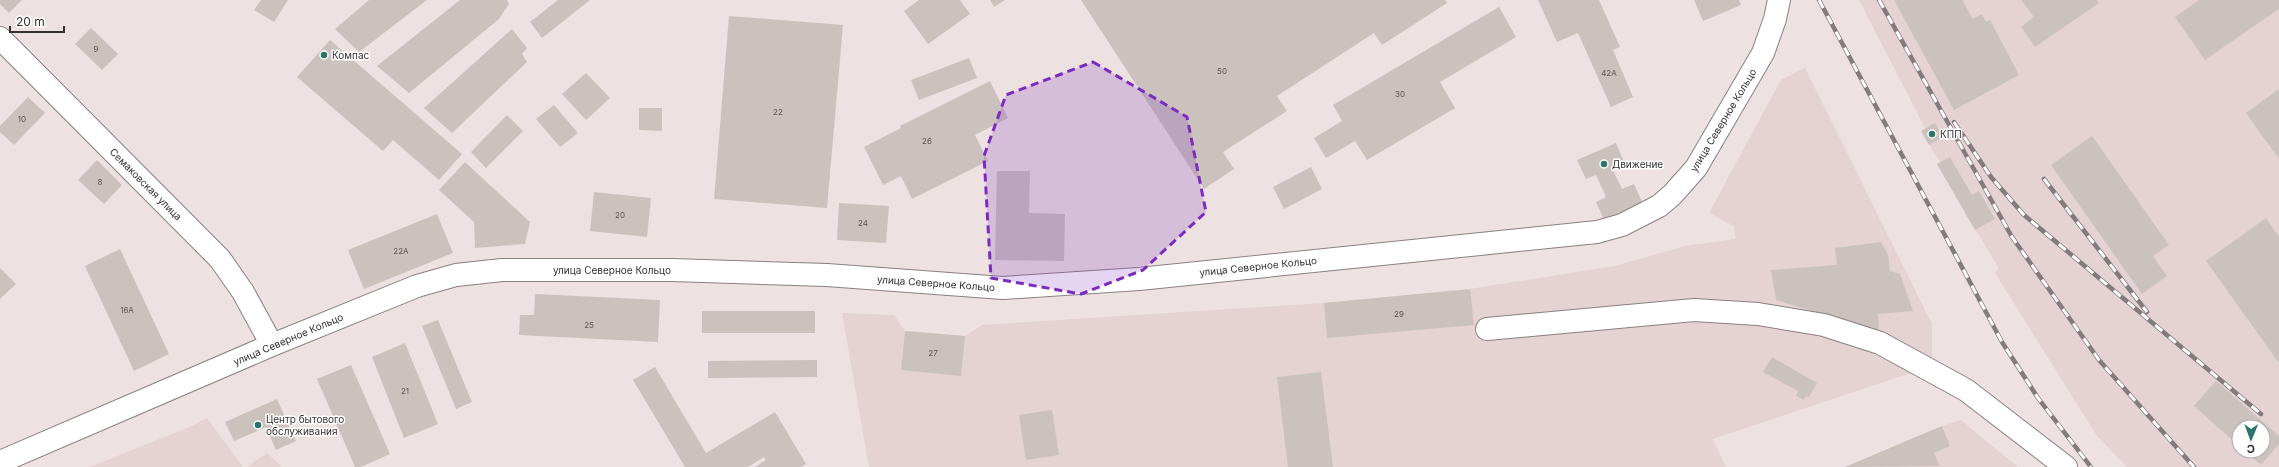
<svg xmlns="http://www.w3.org/2000/svg" width="2279" height="467" font-family="Inter,sans-serif">
	<style>
		.built { fill: #e5d2d3; fill-rule: evenodd }
		.building { fill: #cbc2bd }
		.lines { fill: none; stroke-linecap: round; stroke-linejoin: round }
		.minor-casing { stroke: #8a8081; stroke-width: 24 }
		.minor { stroke: #fff; stroke-width: 22 }
		.rail-casing { stroke: #837b7c; stroke-width: 4.5 }
		.rail { stroke: #fff; stroke-width: 3; stroke-dasharray: 9; stroke-linecap: butt }
		.marked { fill: #7b2cbf; fill-opacity: 0.2; stroke: #7b2cbf; stroke-width: 3; stroke-dasharray: 8 5; stroke-linejoin: round }
		.poi-dot { fill: #2b736b; stroke: #fff; stroke-width: 1.5 }
		.labels { text-anchor: middle; dominant-baseline: central; stroke-width: 3; stroke-linejoin: round; paint-order: stroke }
		.number-label { font-size: 8px; fill: #5a5453 }
		.poi-label { font-size: 10px; fill: #343030; stroke: #fff; text-anchor: start }
		.street-label { font-size: 10px; fill: #343030; stroke: #fff }
	</style>
	<rect width="100%" height="100%" fill="#ede1e2"/>
	<path class="built" d="M1859,0H2279V467H2127L2097,436L1995,273L1999,269L1937,164L1940,162L1921,131L1925,128ZM2239,427H2263V451H2239Z
		M1805,68L1932,324V371L1908,374L1713,439L1726,467H869L842,313L894,315L905,331L965,336L982,325L1324,303L1470,289L1615,266L1685,246L1736,239L1734,226L1709,213L1781,80Z
		M207,418L243,467H90L187,428Z
		M1961,420L2018,467H1845L1942,426Z
		M267,453L282,467H247Z"/>
	<path class="building" d="M0,0H22L9,13L0,4Z
		M261,0H288L274,22L254,10Z
		M369,0H427L359,52L335,29Z
		M460,0H507L509,4L499,19L409,93L377,66Z
		M558,0H590L542,38L530,22Z
		M919,0H960L970,14L928,44L904,11Z
		M990,0H1005L994,7Z
		M1081,0H1445L1447,3L1382,45L1374,33L1277,96L1287,111L1223,152L1234,169L1204,189Z
		M1538,0H1599L1620,47L1613,50L1633,97L1611,107L1578,33L1557,42Z
		M1694,0H1739L1741,5L1703,21Z
		M1894,0H1962L1973,19L1982,14L1986,22L1990,20L2019,75L1954,110Z
		M2021,0H2097L2099,3L2035,47L2021,27L2034,17Z
		M2199,0H2279V9L2205,60L2175,17Z
		M1499,7L1516,37L1440,82L1455,108L1367,160L1355,141L1326,158L1314,138L1342,121L1333,105Z
		M729,16L843,25L827,208L714,199Z
		M91,28L118,54L102,70L75,44Z
		M512,29L527,48L522,54L527,62L452,133L424,108Z
		M330,40L462,154L439,180L393,140L383,151L297,77Z
		M969,58L977,78L919,100L911,80Z
		M586,73L610,98L586,120L562,94Z
		M990,81L1008,118L975,135L988,161L912,199L901,176L883,185L864,147L901,128L900,126Z
		M2279,89V159L2246,113Z
		M28,97L45,113L14,145L0,132V126Z
		M554,105L578,133L560,147L536,119Z
		M639,108H662V131L639,130Z
		M507,115L523,131L486,168L471,152Z
		M1935,123L1943,137L1929,145L1921,131Z
		M2092,136L2169,245L2153,256L2167,276L2142,294L2051,165Z
		M1616,143L1624,162L1612,168L1622,189L1634,184L1642,202L1604,220L1596,202L1606,197L1596,175L1586,179L1577,160Z
		M1950,157L1972,195L1979,191L1995,219L1975,230L1937,164Z
		M97,160L122,185L104,204L78,180Z
		M465,162L530,222L525,244L475,248L474,222L439,190Z
		M1311,167L1322,189L1284,209L1273,187Z
		M997,171H1030L1029,213L1065,214L1064,261L995,260Z
		M594,192L651,198L647,237L590,231Z
		M839,203L889,206L886,243L837,240Z
		M437,214L453,253L364,289L348,250Z
		M2266,218L2279,237V363L2206,261Z
		M1881,242L1888,255L1890,271L1900,274L1913,311L1878,314L1879,332L1776,300L1771,270L1837,265L1835,248Z
		M120,249L169,354L134,371L85,266Z
		M0,268L16,284L0,299Z
		M1470,289L1474,325L1327,338L1324,303Z
		M535,294L660,300L658,342L519,335L520,315H534Z
		M702,311H815V333H702Z
		M438,320L472,402L456,409L422,326Z
		M905,331L965,336L961,376L901,370Z
		M405,343L438,424L404,438L372,357Z
		M1772,357L1817,383L1809,397L1806,396L1804,400L1796,396L1798,391L1763,372Z
		M817,360V377L708,378V361Z
		M351,365L390,454L361,467H355L317,379Z
		M655,367L706,453L775,412L806,464L801,467H755L766,460L764,457L748,467H685L633,380Z
		M1321,372L1333,467H1288L1277,377Z
		M2216,381L2279,436V444L2261,465L2245,451H2263V427H2239V446L2194,406Z
		M277,399L296,441L276,450L266,427L234,441L225,422Z
		M1052,410L1059,455L1026,460L1019,415Z
		M1942,426L1950,446L1934,453L1940,466L1845,467Z"/>
	<g class="lines">
		<g class="minor-casing">
			<path id="minor" d="M0,38L220,259L243,292L272,345
				M1487,329L1694,310L1758,314L1824,325L1880,343L1966,390L2066,467
				M0,462L272,345L417,286L456,275L502,270H672L827,275L1003,288L1139,279L1597,232L1622,225L1659,206L1672,195L1696,168L1763,53L1775,19L1779,0"/>
		</g>
		<use href="#minor" class="minor"/>
		<g class="rail-casing">
			<path id="rail" d="M1819,0L2002,342L2038,398L2091,467
				M1879,0L2012,237L2099,360L2194,467
				M1954,122L1991,177L2024,215L2261,414
				M2044,179L2147,312"/>
		</g>
		<use href="#rail" class="rail"/>
	</g>
	<path class="marked" d="M1093,62L1187,117L1206,212L1143,270L1081,294L991,278L984,156L1006,95Z"/>
	<g class="poi-dot">
		<circle cx="324" cy="55" r="4"/>
		<circle cx="1932" cy="134" r="4"/>
		<circle cx="1604" cy="164" r="4"/>
		<circle cx="258" cy="425" r="4"/>
	</g>
	<g class="labels">
		<g class="number-label">
			<text x="96" y="49">9</text>
			<text x="1222" y="71">50</text>
			<text x="1609" y="73">42А</text>
			<text x="1400" y="94">30</text>
			<text x="778" y="112">22</text>
			<text x="22" y="119">10</text>
			<text x="927" y="141">26</text>
			<text x="100" y="182">8</text>
			<text x="620" y="215">20</text>
			<text x="863" y="223">24</text>
			<text x="401" y="251">22А</text>
			<text x="127" y="310">16А</text>
			<text x="1399" y="314">29</text>
			<text x="589" y="325">25</text>
			<text x="933" y="353">27</text>
			<text x="405" y="391">21</text>
		</g>
		<g class="poi-label">
			<text x="332" y="55">Компас</text>
			<text x="1940" y="134">КПП</text>
			<text x="1612" y="164">Движение</text>
			<text x="266" y="419">Центр бытового<tspan x="266" dy="12">обслуживания</tspan></text>
		</g>
		<g class="street-label">
			<text transform="translate(1723 120) rotate(-59)">улица Северное Кольцо</text>
			<text transform="translate(146 184) rotate(45)">Семаковская улица</text>
			<text transform="translate(1258 266) rotate(-6)">улица Северное Кольцо</text>
			<text x="612" y="270">улица Северное Кольцо</text>
			<text transform="translate(936 283) rotate(4)">улица Северное Кольцо</text>
			<text transform="translate(288 339) rotate(-23)">улица Северное Кольцо</text>
		</g>
	</g>
	<g transform="translate(2251 439) rotate(181)"><circle r="19" fill="#ffffff" stroke="#aeacac"/>
	<path d="M0-3L7 15L0 10L-7 15Z" fill="#2b736b"/>
	<text y="-6" font-size="11" font-weight="bold" text-anchor="middle" fill="#343030">С</text>
	</g>
	<path d="M10 26v6h54v-6" fill="none" stroke="#343030" stroke-width="2"/>
	<text x="16" y="26" font-size="12" fill="#343030" stroke="#ffffff" stroke-width="3" paint-order="stroke">20 m</text>
</svg>
